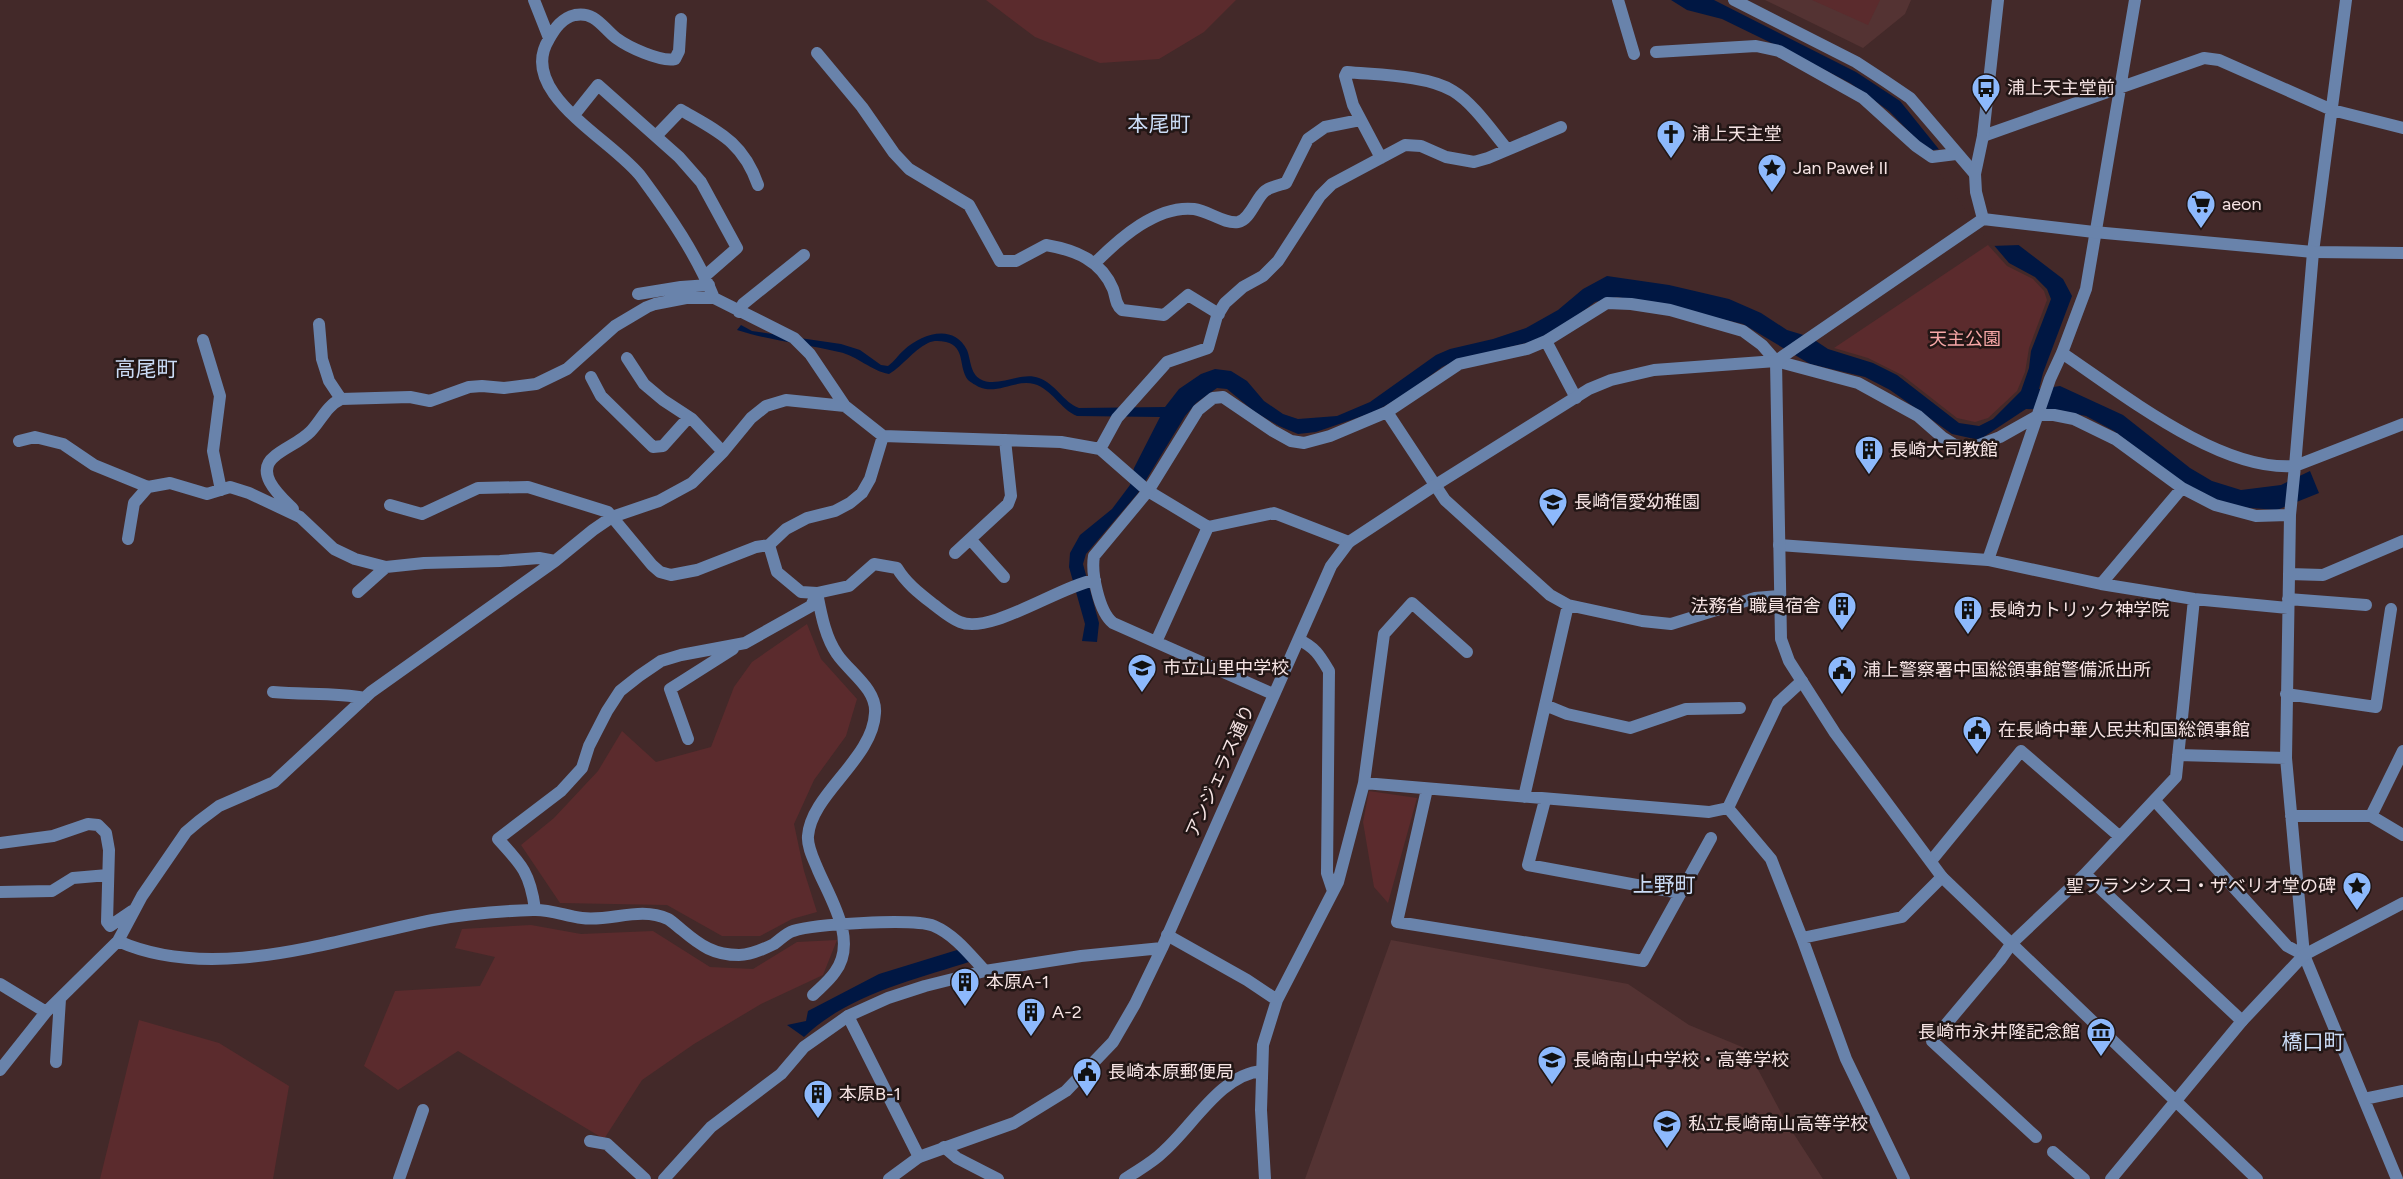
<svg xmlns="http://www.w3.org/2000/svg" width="2403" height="1179" font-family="Figtree,'Noto Sans JP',sans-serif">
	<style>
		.built { fill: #543333 }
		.green { fill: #5b2b2d }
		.water { fill: #001743 }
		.pier { fill: #432929 }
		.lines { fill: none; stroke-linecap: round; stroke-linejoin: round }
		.minor { stroke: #6983ab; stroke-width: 12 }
		.tertiary { stroke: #6983ab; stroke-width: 12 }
		.labels { text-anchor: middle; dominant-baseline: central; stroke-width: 5; stroke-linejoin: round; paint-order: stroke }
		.poi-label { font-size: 18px; fill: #f6e4e4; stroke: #221615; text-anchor: start }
		.park-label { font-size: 18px; fill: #f8a7a7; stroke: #221615 }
		.street-label { font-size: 18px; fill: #f6e4e4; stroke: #221615 }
		.quarter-label { font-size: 21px; fill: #cbdcf6; stroke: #221615 }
	</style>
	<rect width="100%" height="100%" fill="#432929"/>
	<path class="built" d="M1765,0H1911L1905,14L1863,48Z
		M1391,940L1628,984L1689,1025L1747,1049L1786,1122L1823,1179H1305Z"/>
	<path class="green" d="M986,0H1236L1204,32L1159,59L1100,63L1035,37Z
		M1812,0H1880L1868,25Z
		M1988,245L2007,266L2033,279L2044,291L2047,300L2029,348L2025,372L2017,391L1988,418L1975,422L1957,418L1902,375L1868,358L1834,348Z
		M807,624L821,659L857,699L846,736L814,780L794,824L804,871L817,912L792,919L760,936H722L667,905L560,903L521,845L554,818L598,771L622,731L656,762L711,747L734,687L752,662Z
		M1369,791L1417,798L1388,903L1374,887L1363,822Z
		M531,925L581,934L653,931L710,967L753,969L797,942L837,940L823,975L761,1004L694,1044L642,1080L604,1139L458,1051L398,1090L364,1066L395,991L480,986L495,957L455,948L462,929Z
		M139,1020L219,1043L289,1086L273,1179H100Z"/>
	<path class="water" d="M1671,0H1714L1856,72L1900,101L2012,240L2063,279L2072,296L2043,373L2039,389L2060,386L2123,415L2190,468L2212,481L2241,490L2281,485L2310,471L2319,493L2277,510L2238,507L2206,496L2184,484L2114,431L2086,416L2058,410L2026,409L1979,440L1952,434L1890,390L1865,377L1810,364L1743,324L1666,306L1617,297L1595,302L1569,322L1534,341L1457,360L1442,367L1404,395L1374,412L1316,432L1298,434L1279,426L1255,412L1227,389L1217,388L1196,403L1185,416L1138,493L1086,554L1083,564L1099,623L1097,642L1082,641L1085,624L1069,567L1070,553L1080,535L1112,509L1130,485L1134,468L1160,417L1077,416C1060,409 1052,389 1034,384C1016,379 997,395 979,387C977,386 970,382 968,380C958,367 966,347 946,342C940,341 934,340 928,343C912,351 904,365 889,374C871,371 858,356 839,352C804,344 771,341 737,330L741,325L752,331L841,344L860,350L881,365L888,366C894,362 898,355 904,350C922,334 953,323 967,350C971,360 970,373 980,379C997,389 1020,371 1039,378C1056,384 1063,402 1079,408L1165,407L1179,389L1201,374L1215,369L1231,371L1247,381L1264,401L1283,414L1298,419L1337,416L1370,402L1436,355L1450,349L1493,339L1526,328L1558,310L1583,289L1607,276L1669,285L1729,299L1761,313L1787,330L1810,337L1828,349L1873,363L1897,375L1959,423L1979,426L1993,419L2021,391L2029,368L2031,351L2051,299L2047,289L2035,277L2009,263L1992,243L1927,150L1889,111L1850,83L1794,54L1722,19L1687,10Z
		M957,950L972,961C914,980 849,994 804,1037L787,1025L806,1021L808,1011L879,974Z"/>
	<path class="pier" d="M1942,149L1959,167L2020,245L1991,246L1924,151Z"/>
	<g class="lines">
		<path class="minor" d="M534,0L549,38
			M1618,0L1634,54
			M1734,0L1856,62L1885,81L1910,98L1975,174
			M681,19L679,51L675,59C660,62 628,47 616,38C603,28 595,11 575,15C562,18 555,28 549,39C515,93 615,141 642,178C670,216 696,254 714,298
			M1656,52L1756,46L1779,51L1863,98L1916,146L1932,157L1956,154
			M817,53L862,107L894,153L909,169L969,205L1000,261H1016L1046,245C1075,250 1101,260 1113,289C1116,297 1115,304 1122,310L1164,315L1188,295L1219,314
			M574,115L598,85L679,157L701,182L737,248L705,276
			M656,136L681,110C719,132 743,142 758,185
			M1983,136L2204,58L2219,60L2332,110L2403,128
			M1381,158L1353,105L1345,76L1347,72C1377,75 1427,75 1453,91C1473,103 1492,131 1507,149
			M1096,262C1120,238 1157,205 1194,209C1209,211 1224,224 1238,222C1250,220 1256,198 1265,191C1270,187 1280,185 1286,183L1308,139L1325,127L1360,120
			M638,294L681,287L709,285
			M739,312L743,304L804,255
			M319,324L322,359L329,381L341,399L410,397L430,401L469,387L482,386L504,388L536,384L567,369L615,326L647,307L655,304L686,298H714L794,338L810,354L845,406L883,436L1061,442L1100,449L1148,491L1208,527L1274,513L1349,542
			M203,340L220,396L213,451L221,490
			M1546,341L1576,398
			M2062,353C2123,394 2220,472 2295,466L2313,252L2346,0
			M627,358L644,384L663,400L692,419L723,452
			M591,377L601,396L653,447L663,446L689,417
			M1387,412L1445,500L1550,595L1568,605L1642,621L1671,624L1755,598L1779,596
			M19,441L35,437L63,444L94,465L148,487L170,483L207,494L230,487L249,493L300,517L334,549L355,559L386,567L424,563L500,561L539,558L555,561
			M1100,449L1117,418L1167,362L1208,348L1217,316L1225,303L1243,287L1263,276L1278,261L1320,196L1332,184L1405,145L1421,146L1446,157L1474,162L1488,158L1561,127
			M390,505L422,514L478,488L528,487L608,512L652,565L660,572L671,575L697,570L756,547L769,545L786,529L807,518L835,511L850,503L862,493L870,479L883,436
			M293,509C281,497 253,473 275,456C286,447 300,442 310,432C321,421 326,406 341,399
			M128,539L134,503L148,487
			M970,539L1004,577
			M769,545L777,572L801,592L817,593L849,586L874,564L897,568C906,583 919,593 933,604C941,610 950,618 960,622C990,635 1060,586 1095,580
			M1779,545L1988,560L2101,584L2194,599L2288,608
			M955,553L1008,504L1011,496L1005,440
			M1988,560L2050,379L2062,353L2086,289L2135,0
			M2289,574L2323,575L2403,541
			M2101,584L2182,488
			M358,592L386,567
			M2288,599L2366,605
			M1299,640C1315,647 1320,656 1329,671L1327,873L1333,891
			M1156,642L1208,527
			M273,692C304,695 335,692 365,698
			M1273,694L1113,623C1099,612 1091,573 1094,556L1148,491L1198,410L1213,398L1223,397L1273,431L1291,441L1304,443L1330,436L1387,412L1459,364L1527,349L1546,341L1607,303L1631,304L1670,310L1743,331L1762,345L1776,361L1858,383L1918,416L1942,437L1955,445L1971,448L2000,437L2039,415H2054L2074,419L2115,439L2182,488L2215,505L2256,516L2290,515
			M2286,694L2376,707L2391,609
			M1545,705L1567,714L1630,728L1686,709L1740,708
			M688,739L670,689L733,649
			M2178,755L2286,758
			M1364,783L1709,812L1728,808
			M1427,789L1397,922L1643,961L1711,838
			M1524,797L1568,605
			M1545,800L1528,865L1680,893
			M2155,801L2287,946L2304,955
			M1728,808L1771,859L1802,938L1846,1059L1904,1179
			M1728,808L1778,703L1802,681
			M2291,816H2371L2403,751
			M2371,816L2403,835
			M0,843L53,836L88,824L98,825L106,833L109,850L107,922L110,926L132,911
			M1931,861L2021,751L2119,836
			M2085,874L2242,1021
			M0,892L52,891L73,878L108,875
			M535,909C530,873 522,865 498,839L561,791L582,768L589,746L607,711L620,691L639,676L661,661L681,655L745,643L811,606L817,593
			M1167,935L1247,980L1277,1000
			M1802,938L1902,917L1942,877
			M118,941C214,984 336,939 433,920C465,914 500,911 533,910C550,909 565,916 582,918C610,922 640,906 668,919C673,922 678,927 682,930C701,946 714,955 739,955C750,955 764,949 774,944C780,940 786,933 793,931C814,924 914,918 934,926C955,935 970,955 985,971
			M0,984L46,1012
			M813,995C820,988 829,981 835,972C858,941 831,900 818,870C814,860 807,847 808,836C811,794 873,759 875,713C877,689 849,672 837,654C825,637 821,613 817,593
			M848,1016L919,1157
			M56,1062L60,999
			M0,1070L46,1012L118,941L142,896L186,832L199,821L219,806L274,782L371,692L555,561L593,530L612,517L659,501L692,483L723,452L751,418L766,406L786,400L845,406
			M2364,1099L2403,1091
			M2036,1137L1932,1041L2000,960L2012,943L2085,874L2176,777L2194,599
			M590,1141L607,1144L645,1179
			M944,1147L957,1158L998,1179
			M2053,1152L2084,1179
			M399,1179L423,1110
			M1125,1179C1138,1170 1152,1163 1163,1152C1192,1127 1221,1074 1262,1071
			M1265,1179L1261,1110L1263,1045L1277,1000L1338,882L1364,783L1384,634L1412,603L1467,652
			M2397,1179L2304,955L2286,758L2290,515L2295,466L2403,424"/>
		<path class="tertiary" d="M1983,219L1976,192L1975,174L1983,136L1998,0
			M1776,361L1781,639L1789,661L1835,733L1942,877L2257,1179
			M664,1179L711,1127L781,1074L804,1047L848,1016L888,998L925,986L985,971L1081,956L1162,948
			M889,1179L919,1157L1014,1123L1066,1091L1113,1042L1135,1004L1162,948L1331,566L1349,542L1434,486L1589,389L1611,380L1654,370L1776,361L1983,219L2094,232L2313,252L2403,253
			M2111,1179L2242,1021L2304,955L2403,903"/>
	</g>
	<defs>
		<g id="bus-pin" transform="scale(1.5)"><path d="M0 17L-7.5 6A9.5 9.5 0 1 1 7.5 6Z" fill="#8db9fc" stroke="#221615"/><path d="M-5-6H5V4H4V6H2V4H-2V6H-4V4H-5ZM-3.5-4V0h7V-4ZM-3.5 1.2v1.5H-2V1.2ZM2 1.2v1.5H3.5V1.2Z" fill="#111"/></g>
		<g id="church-pin" transform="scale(1.5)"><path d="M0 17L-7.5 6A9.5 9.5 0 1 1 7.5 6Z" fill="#8db9fc" stroke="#221615"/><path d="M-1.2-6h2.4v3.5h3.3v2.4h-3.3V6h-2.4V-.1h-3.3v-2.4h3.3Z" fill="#111"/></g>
		<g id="sight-pin" transform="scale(1.5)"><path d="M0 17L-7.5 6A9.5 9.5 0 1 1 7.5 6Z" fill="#8db9fc" stroke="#221615"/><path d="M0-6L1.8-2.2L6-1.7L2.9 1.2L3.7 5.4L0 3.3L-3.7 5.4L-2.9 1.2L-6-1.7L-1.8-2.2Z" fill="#111"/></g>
		<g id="supermarket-pin" transform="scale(1.5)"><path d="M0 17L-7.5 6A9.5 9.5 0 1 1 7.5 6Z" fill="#8db9fc" stroke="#221615"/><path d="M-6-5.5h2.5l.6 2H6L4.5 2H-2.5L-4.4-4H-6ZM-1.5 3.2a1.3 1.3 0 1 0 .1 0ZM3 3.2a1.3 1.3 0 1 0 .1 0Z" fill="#111"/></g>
		<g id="building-pin" transform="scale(1.5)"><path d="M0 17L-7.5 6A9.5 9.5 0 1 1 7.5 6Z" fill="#8db9fc" stroke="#221615"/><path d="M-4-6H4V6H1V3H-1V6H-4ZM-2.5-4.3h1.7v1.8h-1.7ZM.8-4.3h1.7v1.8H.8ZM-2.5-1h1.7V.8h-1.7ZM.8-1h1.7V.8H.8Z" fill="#111"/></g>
		<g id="school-pin" transform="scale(1.5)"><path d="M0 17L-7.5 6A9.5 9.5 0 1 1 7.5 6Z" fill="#8db9fc" stroke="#221615"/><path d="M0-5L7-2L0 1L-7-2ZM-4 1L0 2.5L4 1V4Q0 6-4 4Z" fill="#111"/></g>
		<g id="civic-pin" transform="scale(1.5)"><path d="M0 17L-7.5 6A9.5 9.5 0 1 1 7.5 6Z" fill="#8db9fc" stroke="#221615"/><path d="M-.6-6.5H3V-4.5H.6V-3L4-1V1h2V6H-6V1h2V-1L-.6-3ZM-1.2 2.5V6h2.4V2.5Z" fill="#111"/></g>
		<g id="museum-pin" transform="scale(1.5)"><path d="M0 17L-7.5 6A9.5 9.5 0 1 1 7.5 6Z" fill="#8db9fc" stroke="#221615"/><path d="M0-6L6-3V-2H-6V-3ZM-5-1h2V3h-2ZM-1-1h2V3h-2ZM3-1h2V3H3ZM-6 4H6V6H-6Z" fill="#111"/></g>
	</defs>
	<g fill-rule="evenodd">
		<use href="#bus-pin" x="1986" y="88"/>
		<use href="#church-pin" x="1671" y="134"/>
		<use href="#sight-pin" x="1772" y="168"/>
		<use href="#supermarket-pin" x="2201" y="204"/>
		<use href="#building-pin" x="1869" y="450"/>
		<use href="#school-pin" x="1553" y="502"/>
		<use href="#building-pin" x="1842" y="606"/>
		<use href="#building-pin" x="1968" y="610"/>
		<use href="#school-pin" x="1142" y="668"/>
		<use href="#civic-pin" x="1842" y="670"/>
		<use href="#civic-pin" x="1977" y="730"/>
		<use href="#sight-pin" x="2357" y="886"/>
		<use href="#building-pin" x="965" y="982"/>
		<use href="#building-pin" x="1031" y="1012"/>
		<use href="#museum-pin" x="2101" y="1032"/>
		<use href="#school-pin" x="1552" y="1060"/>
		<use href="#civic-pin" x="1087" y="1072"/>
		<use href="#building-pin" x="818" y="1094"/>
		<use href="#school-pin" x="1667" y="1124"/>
	</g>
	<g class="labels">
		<g class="poi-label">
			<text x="2007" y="88">浦上天主堂前</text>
			<text x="1692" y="134">浦上天主堂</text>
			<text x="1793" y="168">Jan Paweł II</text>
			<text x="2222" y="204">aeon</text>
			<text x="1890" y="450">長崎大司教館</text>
			<text x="1574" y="502">長崎信愛幼稚園</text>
			<text x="1821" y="606" text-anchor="end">法務省 職員宿舎</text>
			<text x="1989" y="610">長崎カトリック神学院</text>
			<text x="1163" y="668">市立山里中学校</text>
			<text x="1863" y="670">浦上警察署中国総領事館警備派出所</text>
			<text x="1998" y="730">在長崎中華人民共和国総領事館</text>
			<text x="2336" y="886" text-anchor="end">聖フランシスコ・ザベリオ堂の碑</text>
			<text x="986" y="982">本原A-1</text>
			<text x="1052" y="1012">A-2</text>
			<text x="2080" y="1032" text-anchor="end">長崎市永井隆記念館</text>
			<text x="1573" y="1060">長崎南山中学校・高等学校</text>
			<text x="1108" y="1072">長崎本原郵便局</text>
			<text x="839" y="1094">本原B-1</text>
			<text x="1688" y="1124">私立長崎南山高等学校</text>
		</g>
		<g class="park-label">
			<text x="1965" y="339">天主公園</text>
		</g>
		<g class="street-label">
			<text transform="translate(1220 771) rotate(-66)">アンジェラス通り</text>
		</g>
		<g class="quarter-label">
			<text x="1159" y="123">本尾町</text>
			<text x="146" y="368">高尾町</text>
			<text x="1664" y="884">上野町</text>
			<text x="2313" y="1041">橋口町</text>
		</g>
	</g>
</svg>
